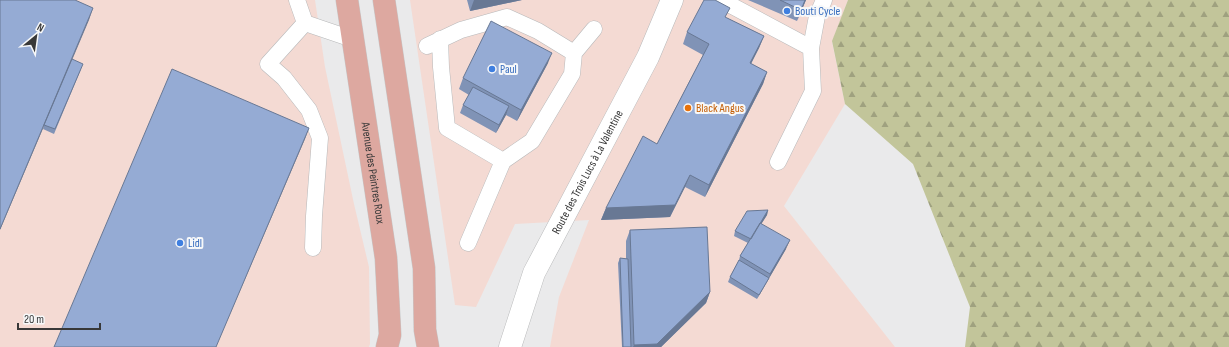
<svg xmlns="http://www.w3.org/2000/svg" width="1229" height="347" font-family="'Sofia Sans Condensed',sans-serif">
	<style>
		.commercial { fill: #f4dad3 }
		.forest { fill: url(#forest-firs) }
		.lines { fill: none; stroke-linecap: round; stroke-linejoin: round }
		.lane-casing { stroke: #b8b9ba; stroke-width: 17 }
		.street-casing { stroke: #b8b9ba; stroke-width: 23 }
		.primary-casing { stroke: #c7c7c7; stroke-width: 23 }
		.lane { stroke: #fff; stroke-width: 16 }
		.street { stroke: #fff; stroke-width: 22 }
		.primary { stroke: #dda8a0; stroke-width: 22 }
		.wall { fill: #8093b6 }
		.shaded-wall { fill: #687894 }
		.building { fill: #95abd4; stroke: #687894 }
		.shop-dot { fill: #3f7fe0; stroke: #f7f8f9; stroke-width: 1.5 }
		.food-dot { fill: #e8710a; stroke: #f7f8f9; stroke-width: 1.5 }
		.labels { text-anchor: middle; dominant-baseline: central; stroke-width: 4; stroke-linejoin: round; paint-order: stroke }
		.shop-label { font-size: 12px; fill: #366cbe; stroke: #f7f8f9; text-anchor: start }
		.food-label { font-size: 12px; fill: #c56008; stroke: #f7f8f9; text-anchor: start }
		.street-label { font-size: 12px; fill: #383838; stroke: #f7f8f9 }
	</style>
	<defs>
		<pattern id="forest-firs" width="22" height="20" patternUnits="userSpaceOnUse"><rect width="22" height="20" fill="#c2c59a"/><path d="M5 1l3.5 6h-7zM16 11l3.5 6h-7z" fill="#9fa17f"/></pattern>
	</defs>
	<rect width="100%" height="100%" fill="#eaeaeb"/>
	<path class="commercial" d="M0,0H315L325,67L354,204L369,267L370,344L369,347H0Z
		M410,0H848L832,42L845,104L784,206L895,347H550L559,297L589,220L515,224L476,307L455,305Z"/>
	<path class="forest" d="M848,0H1229V347H965L970,307L913,164L845,104L832,41Z"/>
	<g class="lines">
		<g class="lane-casing">
			<path id="lane" d="M297,0L305,23
				M721,0L811,48L813,91L778,162
				M440,39L441,67L447,128L503,161
				M427,46L461,30L507,17L538,31L574,53L572,74L532,141L503,161L468,243
				M811,48L817,16L824,0
				M574,53L594,29
				M313,248L314,216L320,138L309,110L284,78L268,64L305,23L352,39"/>
		</g>
		<g class="street-casing">
			<g id="street">
				<path id="s1" d="M510,347L534,273L648,57L672,0"/>
			</g>
		</g>
		<g class="primary-casing">
			<g id="primary">
				<path id="s2" d="M347,0L386,258L390,335L387,347"/>
				<path d="M384,0L424,268L425,330L428,347"/>
			</g>
		</g>
		<use href="#lane" class="lane"/>
		<use href="#street" class="street"/>
		<use href="#primary" class="primary"/>
	</g>
	<path class="wall" d="M467,0H522L470,11Z
		M748,0H806L797,21Z
		M727,18L764,36L759,48L751,64L767,72L763,84L705,197L685,187L670,217L601,220L606,208L657,144L703,55L683,44L687,32Z
		M89,20L51,109L81,69L54,134L43,129L44,126Z
		M548,63L517,121L506,115L496,133L460,113L463,105L469,95L459,89L463,78Z
		M768,210L767,215L761,224L786,249L757,299L728,282L730,277L739,260L740,256L748,243L734,236L735,231Z
		M630,230L710,292L706,303L661,347H622L618,263L620,258L626,259V241Z"/>
	<path class="shaded-wall" d="M474,0H522L470,11Z
		M805,0H806L797,21L801,10Z
		M93,8L89,20L0,230V229Z
		M764,36L759,48L745,75L750,63Z
		M552,53L548,63L517,121L521,110Z
		M767,72L763,84L705,197L709,185Z
		M509,106L506,115L496,133L499,125Z
		M309,128L305,139L216,347Z
		M690,175L685,187L670,217L601,220L606,208Z
		M768,210L767,215L749,244L751,239Z
		M790,240L786,249L757,299L759,295L769,278L770,274Z
		M710,292L706,303L661,347H633L634,345Z"/>
	<path class="building" d="M0,0H75L93,8L0,229Z
		M704,0H715L730,8L725,17L764,36L750,63L767,72L709,185L690,175L675,205L606,208L643,136L657,144L709,44L687,32Z
		M780,0H805L801,10Z
		M491,21L552,53L521,110L463,78Z
		M72,59L83,64L55,129L44,125Z
		M172,69L309,128L216,347H54Z
		M473,87L509,106L499,125L463,105Z
		M768,210L751,239L735,231L747,211Z
		M760,223L790,240L770,274L740,256Z
		M707,227L710,292L657,344L634,345L630,230Z
		M620,258L628,259L631,347H623Z
		M739,260L769,278L759,295L730,277Z"/>
	<g class="shop-dot">
		<circle cx="787" cy="11" r="4"/>
		<circle cx="492" cy="69" r="4"/>
		<circle cx="180" cy="243" r="4"/>
	</g>
	<circle class="food-dot" cx="688" cy="108" r="4"/>
	<g class="labels">
		<g class="shop-label">
			<text x="795" y="11">Bouti Cycle</text>
			<text x="500" y="69">Paul</text>
			<text x="188" y="243">Lidl</text>
		</g>
		<g class="food-label">
			<text x="696" y="108">Black Angus</text>
		</g>
		<g class="street-label">
			<text stroke="none"><textPath href="#s1" startOffset="192">Route des Trois Lucs à La Valentine</textPath></text>
			<text stroke="none"><textPath href="#s2" startOffset="175">Avenue des Peintres Roux</textPath></text>
		</g>
	</g>
	<g transform="translate(36 36) rotate(29)" stroke="#f7f8f9" stroke-width="3" paint-order="stroke">
	<path d="M0-3L7 15L0 10L-7 15Z" fill="#383838"/>
	<text y="-6" font-size="11" font-weight="bold" text-anchor="middle" fill="#383838">N</text>
	</g>
	<path d="M18 323v6h82v-6" fill="none" stroke="#383838" stroke-width="2"/>
	<text x="24" y="323" font-size="12" fill="#383838" stroke="#f7f8f9" stroke-width="3" paint-order="stroke">20 m</text>
</svg>
